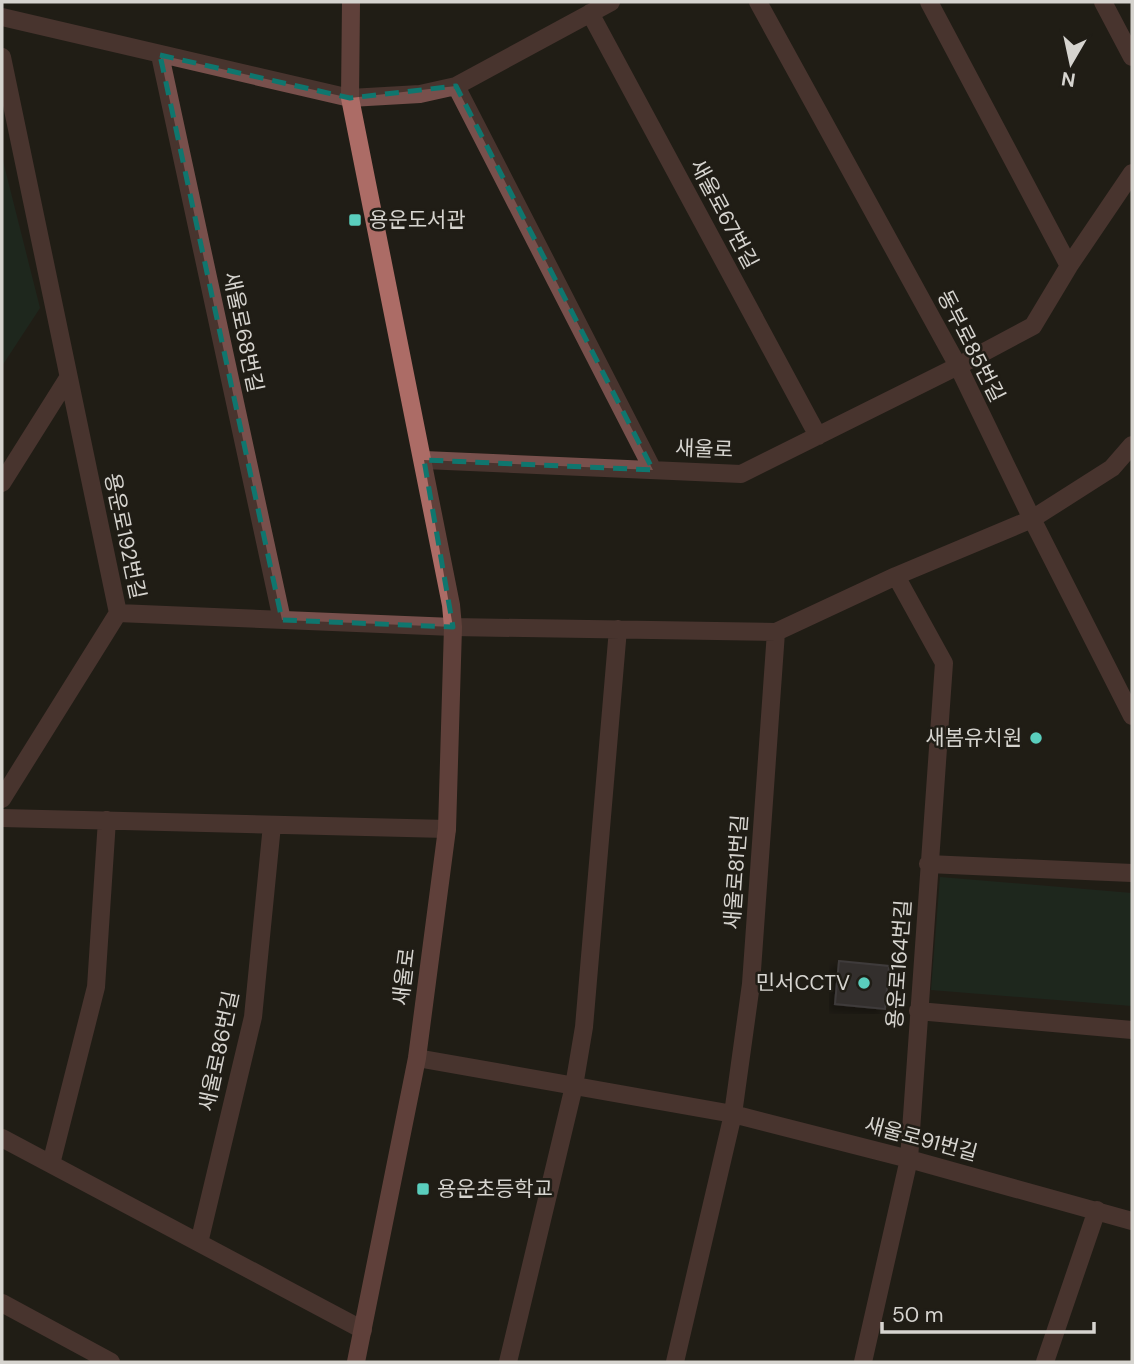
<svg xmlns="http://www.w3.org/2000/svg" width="1134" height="1364" font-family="'DM Sans','Noto Sans KR',sans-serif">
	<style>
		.green { fill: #1b3427 }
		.building { fill: #4a444c; stroke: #645f67; stroke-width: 2; filter: url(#shadow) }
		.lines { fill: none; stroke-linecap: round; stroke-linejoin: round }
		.street { stroke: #78504c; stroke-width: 18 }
		.secondary { stroke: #ac6c66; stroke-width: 18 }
		.marked { fill: none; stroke: #0f766e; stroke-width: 5; stroke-dasharray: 14 9; stroke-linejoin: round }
		.poi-dot { fill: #5acebd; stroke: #201d16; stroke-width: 2.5 }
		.labels { text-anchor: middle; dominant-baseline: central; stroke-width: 5; stroke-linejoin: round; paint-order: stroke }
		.street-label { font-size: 21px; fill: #d6d4cf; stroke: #201d16 }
		.poi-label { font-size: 21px; fill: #d6d4cf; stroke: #201d16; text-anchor: start }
	</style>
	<defs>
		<filter id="shadow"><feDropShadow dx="-6" dy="6" stdDeviation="3.5" flood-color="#0009"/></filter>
	</defs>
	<rect width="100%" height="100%" fill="#201d16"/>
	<path class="green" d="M2,157L40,308L2,366Z
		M940,877L1132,893V1006L931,990Z"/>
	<path class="building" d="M839,961L889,966L885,1009L835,1004Z"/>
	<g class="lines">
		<path class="street" d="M758,2L958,366L1032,519L1132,716
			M929,2L1069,266
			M1103,2L1132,57
			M590,13L818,436
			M2,17L350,98L420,94L456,86L611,2
			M160,55L282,620
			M2,57L118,613L2,799
			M456,86L653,470
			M424,460L741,474L958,366L1033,326L1069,266L1132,173
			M2,483L68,378
			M118,613L453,627L776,632L896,576L1032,519L1112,468L1132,445
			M2,818L447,829
			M928,864L1132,873
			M918,1011L1132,1030
			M417,1058L733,1114L909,1159L1132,1221
			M2,1138L363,1330
			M51,1164L96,987L107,820
			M199,1243L253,1017L272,825
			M2,1303L111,1362
			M508,1362L574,1086L584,1027L618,629
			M675,1362L733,1114L751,984L776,632
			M863,1362L909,1159L944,663L896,576
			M1045,1362L1097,1210"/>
		<path class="secondary" d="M351,2L350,98L451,605L453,627L447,829L417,1058L356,1362"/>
	</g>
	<path d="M0 0H1134V1364H0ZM160,55L350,98L456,86L653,470L424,460L453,627L282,620Z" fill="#201d16" fill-opacity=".55" fill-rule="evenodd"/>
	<path class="marked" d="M160,55L350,98L456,86L653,470L424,460L453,627L282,620Z"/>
	<g class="poi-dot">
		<rect x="348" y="213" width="14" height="14" rx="3.5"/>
		<circle cx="1036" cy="738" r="7"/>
		<circle cx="864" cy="983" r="7"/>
		<rect x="416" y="1182" width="14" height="14" rx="3.5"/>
	</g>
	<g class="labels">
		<g class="street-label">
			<text transform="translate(724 214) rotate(62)">새울로67번길</text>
			<text transform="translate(243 332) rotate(78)">새울로68번길</text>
			<text transform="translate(971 346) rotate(63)">동부로85번길</text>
			<text transform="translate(704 449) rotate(2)">새울로</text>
			<text transform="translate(125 536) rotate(78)">용운로192번길</text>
			<text transform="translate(736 872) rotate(-86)">새울로81번길</text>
			<text transform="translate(899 964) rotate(-86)">용운로164번길</text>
			<text transform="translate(404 977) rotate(-83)">새울로</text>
			<text transform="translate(219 1051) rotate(-78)">새울로86번길</text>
			<text transform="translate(921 1139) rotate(15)">새울로91번길</text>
		</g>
		<g class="poi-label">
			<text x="369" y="220">용운도서관</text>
			<text x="1022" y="738" text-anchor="end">새봄유치원</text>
			<text x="850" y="983" text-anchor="end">민서CCTV</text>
			<text x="437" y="1189">용운초등학교</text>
		</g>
	</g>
	<rect width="1134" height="1364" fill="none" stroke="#d6d4cf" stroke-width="7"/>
	<g transform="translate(1071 63) rotate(189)" stroke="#201d16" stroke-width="5" paint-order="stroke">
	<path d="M0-5L12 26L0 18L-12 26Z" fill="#d6d4cf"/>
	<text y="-10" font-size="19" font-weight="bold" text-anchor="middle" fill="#d6d4cf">N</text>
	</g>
	<path d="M882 1322v10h212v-10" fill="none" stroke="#d6d4cf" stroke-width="3.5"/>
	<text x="892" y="1322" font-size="21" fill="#d6d4cf" stroke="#201d16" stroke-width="5" paint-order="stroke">50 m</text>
</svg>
